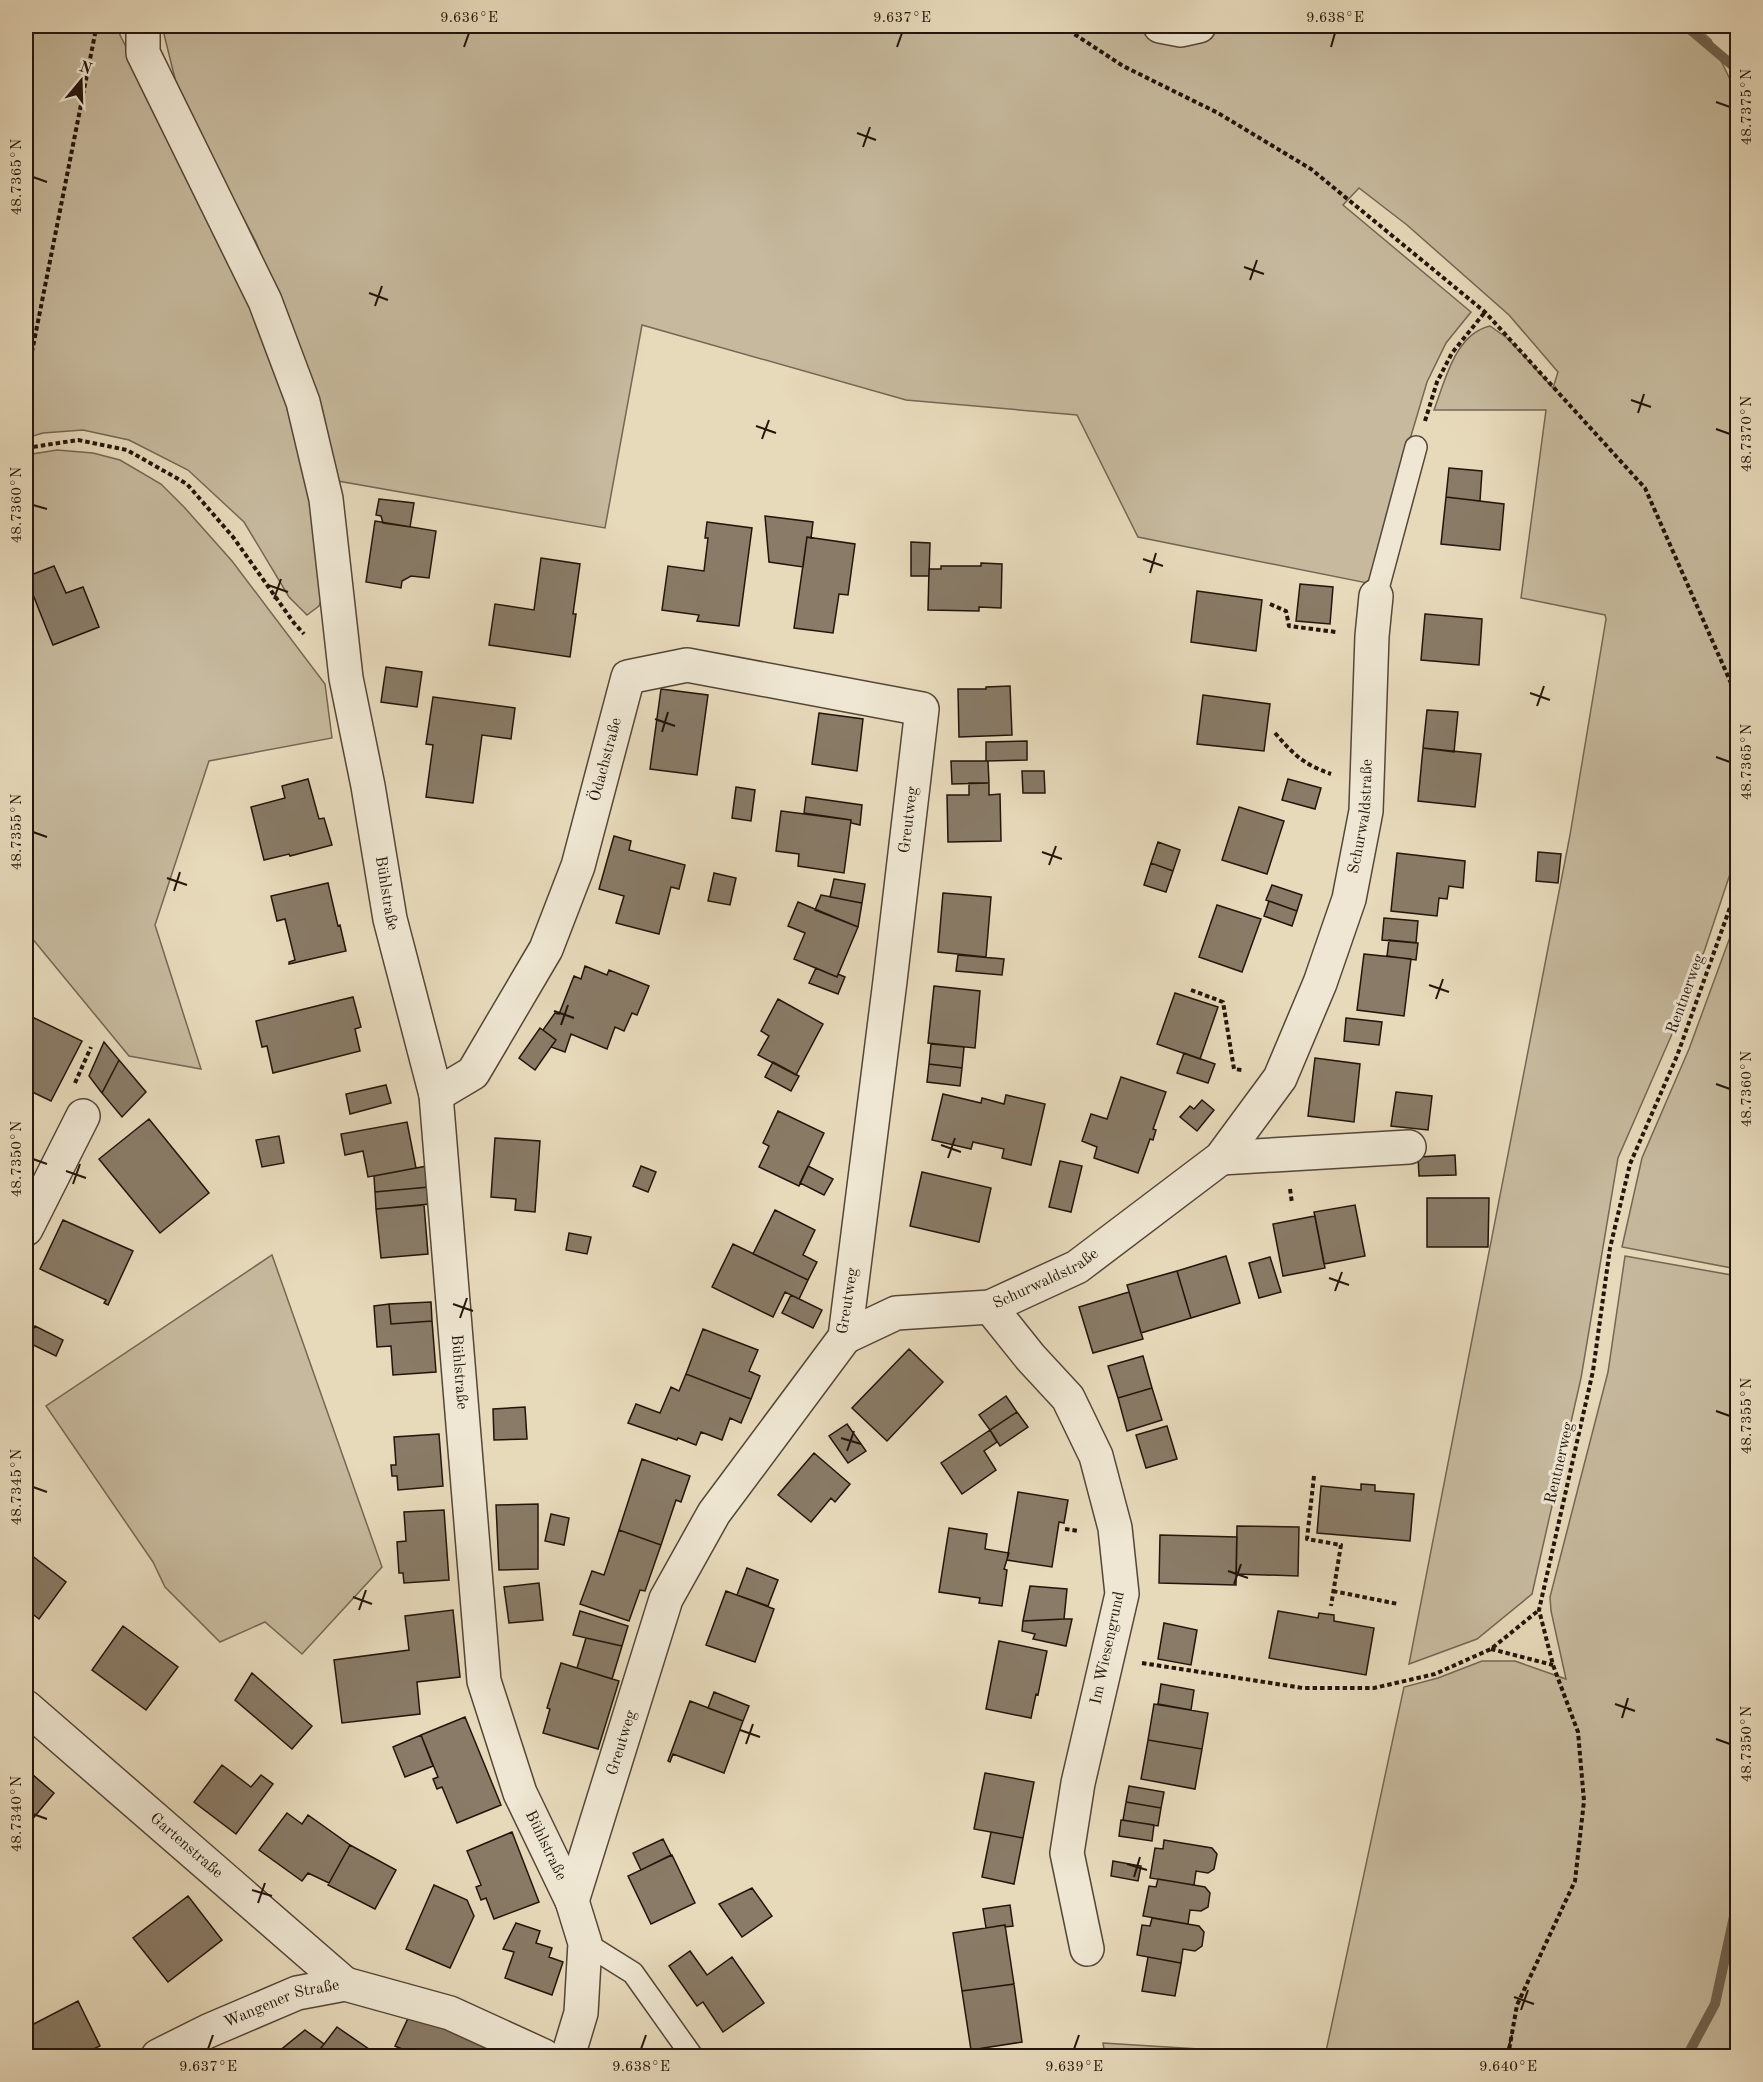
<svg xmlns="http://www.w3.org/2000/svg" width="1763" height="2082" font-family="'Old Standard TT',serif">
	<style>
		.green { fill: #c6b99d; stroke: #746754; stroke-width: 1.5 }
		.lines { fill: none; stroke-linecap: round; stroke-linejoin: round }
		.stream { stroke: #706351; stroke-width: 10 }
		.building { fill: #897b67; stroke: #23150b; stroke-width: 1.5 }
		.lane-casing { stroke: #544637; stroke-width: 24 }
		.street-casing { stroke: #544637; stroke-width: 36 }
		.path { stroke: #23150b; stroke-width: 4; stroke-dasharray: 4.5 3; stroke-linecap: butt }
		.lane { stroke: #efe7d3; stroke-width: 21 }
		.street { stroke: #efe7d3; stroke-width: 33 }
		.ticks { fill: none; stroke: #23150b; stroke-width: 2 }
		.labels { text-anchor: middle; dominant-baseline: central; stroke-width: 6; stroke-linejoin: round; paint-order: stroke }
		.street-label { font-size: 16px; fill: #23150b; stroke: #efe7d3 }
		.neatline { fill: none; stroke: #23150b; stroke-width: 2 }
		.ticks-label { font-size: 15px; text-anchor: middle; fill: #23150b }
	</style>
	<rect width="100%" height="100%" fill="#e7dabb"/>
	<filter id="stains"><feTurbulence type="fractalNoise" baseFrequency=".00333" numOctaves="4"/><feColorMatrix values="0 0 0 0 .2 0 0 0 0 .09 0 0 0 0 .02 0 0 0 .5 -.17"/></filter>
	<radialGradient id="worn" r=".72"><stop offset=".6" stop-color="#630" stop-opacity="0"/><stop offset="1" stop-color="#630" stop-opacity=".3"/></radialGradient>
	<path class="green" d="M26,26H111L119,33L256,306L295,411L326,587L319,606L307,615L289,597L244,522L188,470L129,440L83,430L43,433L26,438Z
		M162,26H1136L1144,29L1205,32L1216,26H1696L1711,40L1738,96L1737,834L1732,868L1705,949L1679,1018L1618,1158L1581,1378L1532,1594L1477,1639L1409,1664L1570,835L1606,619L1605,615L1521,598L1546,410H1434C1445,381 1455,334 1490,326L1507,338L1553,388L1558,372L1509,315L1407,225L1359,188L1343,205L1471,312L1446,343L1427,382L1408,446L1372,584L1138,537L1077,415L906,400L642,325L605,528L338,481L322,408L256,242L179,95Z
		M57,450L93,453L120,460L161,484L184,507L232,561L325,684L332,738L209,761L155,925L201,1069L129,1056L26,931V455Z
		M1737,918V1269L1622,1247L1642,1158L1689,1049Z
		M272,1255L382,1567L302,1654L265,1622L220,1642L165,1587L153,1562L46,1406Z
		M1625,1256L1737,1276V2056H1325L1404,1687L1438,1678L1482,1661H1515L1566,1679L1551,1611L1550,1597L1608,1372Z
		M1103,2043L1311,2056H1105Z"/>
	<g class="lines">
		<path class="stream" d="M1686,26L1738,70
			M1687,2056L1715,2004L1738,1898"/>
	</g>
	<path class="building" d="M1449,468L1482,471L1480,501L1446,497Z
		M1446,497L1504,504L1500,550L1441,544Z
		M379,499L414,503L410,527L383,523L381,516L376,515Z
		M765,516L813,522L811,538L807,537L803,567L769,562Z
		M375,521L436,531L429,578L411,576L402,581L401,588L366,582Z
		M707,522L752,528L739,626L697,621L699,615L662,610L668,566L704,571L708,538H705Z
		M807,537L855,544L848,595L839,594L833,633L794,628Z
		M911,542L930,543L929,576H911Z
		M541,558L580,564L573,614H576L570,657L489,645L495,604L534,610Z
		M981,563L1002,564L1001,608L979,607V611L928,610L929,569H941V566H981Z
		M54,566L66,593L83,587L99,627L53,645L26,577Z
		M1300,584L1333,587L1330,624L1296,621Z
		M1197,591L1262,600L1256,651L1191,642Z
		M1425,614L1482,619L1479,665L1421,660Z
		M386,667L422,672L417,707L381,702Z
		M1010,686L1012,735L959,737L958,689H986V687Z
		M661,689L708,695L697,775L650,769Z
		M1203,695L1270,704L1264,751L1197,744Z
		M433,697L515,708L511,739L482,735L473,803L426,797L433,745L426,744Z
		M1427,710L1458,712L1454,752L1423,748Z
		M819,713L863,719L857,771L812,764Z
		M1027,741V760L986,761V742Z
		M1423,748L1481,754L1475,807L1418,801Z
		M951,761H988L989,783L952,784Z
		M1022,771H1044L1045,793H1023Z
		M308,779L319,819L324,818L332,845L290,856L289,854L264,860L251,807L285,798L282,786Z
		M1288,779L1321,788L1315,809L1282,800Z
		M969,783H989V795L1000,794L1001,841L948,842L947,795H969Z
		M736,787L755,790L751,821L732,818Z
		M806,797L862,805L860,825L851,823V820L804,813Z
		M1239,807L1284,821L1267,874L1222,860Z
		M781,811L851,820L844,873L798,866L799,854L776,851Z
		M614,836L631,841L629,850L685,865L679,889L671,887L659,934L616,923L624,896L599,889Z
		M1158,842L1180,850L1173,871L1151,863Z
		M1538,852L1561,854L1558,883L1536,881Z
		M1397,853L1465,861L1463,888L1449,886L1447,899L1439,898L1437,916L1391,911Z
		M1151,863L1173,871L1166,892L1144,885Z
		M714,873L736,878L730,905L708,901Z
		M834,879L865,884L862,903L830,897Z
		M328,883L338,926L340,925L346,951L289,964V962L295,960L285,919L277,921L271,896Z
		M1272,885L1302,895L1297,911L1266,900Z
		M943,893L991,897L986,957L938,952Z
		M821,895L862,903L858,927L815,910Z
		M1269,901L1297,911L1292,926L1264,916Z
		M798,902L858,927L837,977L794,959L805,933L788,926Z
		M1217,905L1261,919L1242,972L1199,957Z
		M1384,918L1418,921L1416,943L1382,940Z
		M1389,940L1418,943L1416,960L1387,956Z
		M1364,954L1411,959L1404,1016L1357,1010Z
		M958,955L1004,959L1002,975L956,971Z
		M585,966L607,975L609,970L649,986L637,1015L632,1013L624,1031L615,1027L607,1049L571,1034L565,1052L551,1047L556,1040L543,1030L555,1013L559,1014L574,976L581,979Z
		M816,968L837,977L838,974L845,977L838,994L809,983Z
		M934,986L980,991L975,1048L928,1043Z
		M1175,993L1218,1007L1200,1059L1157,1044Z
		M353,997L361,1027L355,1029L360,1051L273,1073L267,1046L262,1047L256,1021Z
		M778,999L823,1024L796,1075L758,1055L769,1036L761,1031Z
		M26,1014L82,1041L51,1101L26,1089Z
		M1346,1018L1382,1022L1379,1045L1344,1041Z
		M540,1028L556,1040L535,1070L519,1058Z
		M104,1042L119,1060L102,1093L89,1076Z
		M931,1044L964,1047L962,1068L929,1064Z
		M1184,1053L1215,1064L1208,1083L1177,1073Z
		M1315,1058L1360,1064L1354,1122L1308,1116Z
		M119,1060L146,1092L122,1117L102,1093Z
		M773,1062L799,1076L791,1091L765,1077Z
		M929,1064L962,1068L960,1086L927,1082Z
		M1121,1077L1166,1092L1153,1129L1156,1130L1153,1140L1150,1139L1138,1173L1094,1158L1097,1147L1082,1141L1091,1114L1107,1119Z
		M386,1085L391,1103L350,1114L346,1094Z
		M1396,1092L1432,1096L1428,1130L1391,1126Z
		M943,1094L981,1103L982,1098L1004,1104L1006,1095L1045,1104L1031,1165L1002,1158L1004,1149L973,1142L971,1149L932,1140Z
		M1202,1100L1214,1110L1197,1131L1180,1117L1190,1106L1194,1109Z
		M778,1111L824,1133L799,1186L759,1167L769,1146L763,1143Z
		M149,1119L209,1193L160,1233L99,1159Z
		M407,1122L416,1168L368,1177L363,1151L345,1155L341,1134Z
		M279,1136L284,1163L262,1167L256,1140Z
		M495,1138L540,1141L535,1212L515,1210L516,1199L491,1197Z
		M1455,1155L1456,1175L1419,1176L1418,1157Z
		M1060,1161L1082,1166L1071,1212L1049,1207Z
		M427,1166L429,1187L375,1192L374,1176Z
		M641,1166L656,1172L648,1192L633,1186Z
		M808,1166L833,1179L824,1195L800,1183Z
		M922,1172L991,1188L979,1242L910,1226Z
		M429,1187L430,1204L376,1209L375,1192Z
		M1427,1198H1489L1488,1247H1427Z
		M424,1205L428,1254L381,1258L376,1209Z
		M1355,1205L1365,1256L1324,1264L1314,1212Z
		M775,1210L815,1230L803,1255L817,1262L808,1280L753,1254Z
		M1315,1216L1325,1268L1283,1276L1273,1224Z
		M63,1220L133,1251L108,1305L104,1303L106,1300L40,1269Z
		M569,1233L591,1237L587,1254L566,1250Z
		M733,1244L808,1280L799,1299L785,1292L773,1317L712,1287Z
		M1226,1256L1240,1303L1191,1318L1177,1271Z
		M1270,1257L1281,1292L1259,1298L1249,1263Z
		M1177,1271L1191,1318L1141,1333L1127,1285Z
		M1129,1292L1143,1339L1093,1353L1079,1307Z
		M791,1295L822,1310L813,1328L782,1313Z
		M431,1302L432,1321L391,1324L389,1304Z
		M389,1304L391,1324L432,1321L436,1372L393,1375L391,1346L377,1347L374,1306Z
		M35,1326L63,1340L56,1356L27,1342Z
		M703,1329L758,1350L749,1371L760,1376L751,1399L686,1374Z
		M909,1349L943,1382L887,1441L852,1408Z
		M1143,1356L1152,1388L1118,1398L1108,1366Z
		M686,1374L751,1399L741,1423L730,1418L722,1440L701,1432L696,1445L678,1438L677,1440L628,1423L636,1404L660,1413L671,1387L679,1391Z
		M1152,1388L1162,1420L1127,1431L1118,1398Z
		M1006,1396L1017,1412L990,1430L979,1415Z
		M525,1407L527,1439L494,1440L493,1409Z
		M1017,1412L1028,1427L1000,1446L990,1430Z
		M847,1424L866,1451L848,1463L829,1436Z
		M1167,1426L1177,1459L1146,1468L1136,1435Z
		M990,1430L997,1442L984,1451L996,1470L962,1494L941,1463Z
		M439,1434L443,1486L398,1490L397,1476H392L391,1465H396L394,1437Z
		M814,1453L850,1484L835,1502L831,1498L811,1522L778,1495Z
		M642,1459L690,1476L681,1502L676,1500L661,1545L619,1530Z
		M1361,1484L1375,1485V1491L1414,1494L1410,1541L1317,1533L1321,1486L1361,1490Z
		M1018,1492L1068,1500L1064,1523L1059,1522L1052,1567L1007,1560Z
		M538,1504V1569L499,1570L496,1505Z
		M444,1510L449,1580L404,1583L403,1573H399L397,1542L406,1541L404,1512Z
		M551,1514L569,1518L564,1545L545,1541Z
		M1237,1526L1299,1527L1298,1576L1236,1574Z
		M949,1528L987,1534L985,1549L1009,1553L1004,1569L1007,1570L1002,1606L979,1603L980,1598L939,1592Z
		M619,1530L661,1545L645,1591L640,1590L629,1621L580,1604L592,1571L604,1575Z
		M1160,1535L1237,1537L1236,1585L1159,1583Z
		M26,1551L66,1582L39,1619L26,1609Z
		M747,1568L778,1580L768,1606L737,1595Z
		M539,1583L543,1620L509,1623L504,1587Z
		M1030,1586L1067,1589L1064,1619L1023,1621Z
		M726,1591L774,1609L755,1662L706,1645Z
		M453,1610L460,1677L417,1682L420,1714L342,1723L334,1660L409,1650L405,1616Z
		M580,1611L628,1626L622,1646L573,1635Z
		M1278,1611L1318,1618L1319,1613L1334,1615V1621L1374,1628L1366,1675L1269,1658Z
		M1064,1619H1072L1066,1646L1033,1639L1035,1634L1022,1631L1023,1621Z
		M1164,1623L1197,1630L1191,1665L1158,1659Z
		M123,1626L178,1667L146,1710L92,1670Z
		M586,1638L622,1646L612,1679L577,1668Z
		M999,1641L1047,1651L1038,1695L1036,1694L1031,1718L986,1709Z
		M561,1663L619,1681L598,1749L543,1733L550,1709L547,1708Z
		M252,1673L312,1726L292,1749L235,1700Z
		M1161,1684L1194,1690L1191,1710L1158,1704Z
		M714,1692L749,1706L743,1721L708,1708Z
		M690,1701L743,1721L724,1773L673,1754L670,1762L668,1761Z
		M1154,1704L1208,1713L1202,1749L1148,1740Z
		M465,1717L501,1805L457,1823L442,1787L437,1789L433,1779L438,1777L421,1735Z
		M421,1735L433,1766L405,1777L393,1747Z
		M1148,1740L1202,1749L1195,1789L1141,1779Z
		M222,1765L251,1787L261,1775L273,1784L236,1834L194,1802Z
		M26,1769L54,1793L26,1827Z
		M985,1773L1034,1782L1023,1838L974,1829Z
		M1129,1786L1164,1792L1161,1808L1126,1802Z
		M1126,1802L1161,1808L1158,1826L1123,1820Z
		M287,1813L302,1824L308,1815L350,1845L329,1883L308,1873L302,1881L259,1850Z
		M1121,1820L1154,1825L1152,1841L1119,1836Z
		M512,1832L539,1902L494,1919L486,1898L481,1900L476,1887L481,1885L467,1851Z
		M991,1832L1023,1838L1014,1884L982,1877Z
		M663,1839L671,1855L641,1870L633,1853Z
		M1164,1840L1212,1848L1217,1854L1214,1869L1208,1873L1196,1871L1194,1885L1150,1878L1155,1848L1163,1849Z
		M350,1845L396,1870L375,1909L328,1885Z
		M672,1855L695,1903L651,1924L628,1876Z
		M1113,1861L1141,1866L1138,1881L1111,1876Z
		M1158,1879L1205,1887L1210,1893L1208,1907L1201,1911L1190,1910L1188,1924L1143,1916L1149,1886L1156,1887Z
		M434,1885L467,1900L474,1916L450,1968L406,1949Z
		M752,1888L772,1916L742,1937L719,1904Z
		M188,1896L222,1940L168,1982L133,1938Z
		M1010,1905L1013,1926L1005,1927V1925L986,1928L983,1909Z
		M1152,1918L1199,1926L1204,1932L1202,1946L1195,1951L1183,1949L1181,1963L1137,1955L1142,1925L1150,1926Z
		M516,1923L540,1931L536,1943L552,1948L549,1957L563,1962L552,1995L505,1978L514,1952L503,1949Z
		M1005,1925L1014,1984L962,1991L953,1933Z
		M690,1951L707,1975L732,1957L764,2003L723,2032L703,2002L697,2006L669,1966Z
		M1148,1957L1181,1963L1175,1996L1142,1991Z
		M1014,1984L1022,2042L971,2050L962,1991Z
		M78,2001L100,2046L79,2056H26V2028Z
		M411,2012L488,2047L484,2056H418L395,2046Z
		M337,2027L379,2056H315Z
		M305,2030L324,2044L315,2056H285L278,2052Z"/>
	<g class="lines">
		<g class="lane-casing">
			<path id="lane" d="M1376,596L1416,447
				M585,1943L633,1973L692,2056"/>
		</g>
		<g class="street-casing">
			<g id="street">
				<path id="s1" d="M143,26V53L265,301L303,402L326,499L346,678L368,786L390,919L436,1095L484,1681L520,1793L572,1901L585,1943L581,2013L568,2056"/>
				<path d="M1160,26L1181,30L1199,26"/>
				<path id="s2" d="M436,1095L473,1073L546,949L578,866L628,677L687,665L922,709L890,981L845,1337L714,1513L666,1599L572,1901"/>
				<path d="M1221,1158L1409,1147"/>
				<path d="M26,1229L83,1116"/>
				<path d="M990,1307L1031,1358L1068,1398L1096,1456L1115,1528L1122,1594L1078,1783L1067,1853L1087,1949"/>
				<path id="s3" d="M845,1337L896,1313L990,1307L1077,1267L1221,1158L1280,1078L1320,983L1349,899L1366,811L1372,636L1376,596"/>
				<path id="s4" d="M26,1707L345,1984"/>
				<path id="s5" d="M158,2056L208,2031L297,1993L345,1984L450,2013L544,2056"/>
			</g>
		</g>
		<path class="path" d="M1062,26L1123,66L1218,113L1311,169L1485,312L1645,488L1738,699
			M26,382L96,29L99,26
			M1425,421L1437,382L1452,353L1485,312
			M26,448L78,440L127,450L187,484L233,537L294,623L304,634
			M1270,604L1286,611L1289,626L1336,632
			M1275,733C1294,755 1303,764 1331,774
			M1191,990L1223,1002L1234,1069L1242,1070
			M75,1083L91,1047
			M1290,1189L1292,1203
			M1314,1476L1307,1539L1341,1545L1331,1606
			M1065,1529L1079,1531
			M1333,1591L1398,1604
			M1491,1649L1553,1665
			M1142,1663L1303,1688H1374L1435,1674L1491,1649L1539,1610
			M1508,2056L1517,2005L1575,1881L1584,1801L1578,1732L1553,1665L1539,1610L1593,1371L1610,1248L1630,1164L1677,1056L1733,899L1738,875"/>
		<use href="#lane" class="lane"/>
		<use href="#street" class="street"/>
	</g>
	<path class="ticks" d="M464,47L469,33M897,47L902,33M1331,47L1335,33M1716,102L1730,107M857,133L876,140M863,147L870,127M33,177L47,182M1244,267L1264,274M1250,280L1257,260M369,293L388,300M375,306L382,286M1631,400L1651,407M1638,413L1644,394M756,426L776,433M1716,429L1730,434M762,439L769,420M33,505L47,509M1143,559L1163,566M1150,573L1156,553M268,585L288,592M274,599L281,579M1530,693L1550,700M1537,706L1544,686M655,719L675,726M662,732L668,712M1716,757L1730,762M33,832L47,837M1042,852L1062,859M1049,865L1056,846M167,878L187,885M174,891L180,872M1429,985L1449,992M1436,999L1443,979M554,1011L574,1018M561,1025L568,1005M1716,1084L1730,1089M941,1145L961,1152M948,1158L955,1138M33,1159L47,1164M66,1171L86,1178M73,1184L80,1164M1329,1278L1349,1285M1335,1291L1342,1272M453,1304L473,1311M460,1318L467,1298M1716,1411L1730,1416M841,1438L861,1444M847,1451L854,1431M33,1487L47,1492M1228,1571L1248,1578M1234,1584L1241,1564M353,1597L372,1604M359,1610L366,1590M1615,1704L1635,1711M1622,1718L1628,1698M740,1730L760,1737M1716,1739L1730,1744M746,1744L753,1724M33,1814L47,1819M1127,1864L1147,1870M1134,1877L1140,1857M252,1890L272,1896M258,1903L265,1883M1514,1997L1534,2004M1521,2010L1528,1990M208,2049L213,2035M641,2049L646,2035M1074,2049L1079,2035M1508,2049L1512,2035"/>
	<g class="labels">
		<g class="street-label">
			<text stroke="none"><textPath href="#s2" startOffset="386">Ödachstraße</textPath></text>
			<text stroke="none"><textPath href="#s3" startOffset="802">Schurwaldstraße</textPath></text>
			<text transform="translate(909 820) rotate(-83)">Greutweg</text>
			<text stroke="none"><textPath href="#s1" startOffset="910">Bühlstraße</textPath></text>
			<text transform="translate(1686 994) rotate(-70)">Rentnerweg</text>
			<text stroke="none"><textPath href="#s3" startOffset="213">Schurwaldstraße</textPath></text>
			<text transform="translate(848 1301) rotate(-81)">Greutweg</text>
			<text stroke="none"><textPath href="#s1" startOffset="1396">Bühlstraße</textPath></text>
			<text transform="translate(1560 1463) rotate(-77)">Rentnerweg</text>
			<text transform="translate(1108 1648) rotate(-78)">Im Wiesengrund</text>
			<text transform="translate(622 1743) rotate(-73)">Greutweg</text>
			<text stroke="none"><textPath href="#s4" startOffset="212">Gartenstraße</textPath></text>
			<text stroke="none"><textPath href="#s1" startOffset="1882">Bühlstraße</textPath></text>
			<text stroke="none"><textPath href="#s5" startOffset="135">Wangener Straße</textPath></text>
		</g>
	</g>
	<rect width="1763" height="2082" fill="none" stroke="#e7dabb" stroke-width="66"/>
	<g transform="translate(81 81) rotate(19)" stroke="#efe7d3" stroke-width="4.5" paint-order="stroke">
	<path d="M0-4.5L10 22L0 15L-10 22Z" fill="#23150b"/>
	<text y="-9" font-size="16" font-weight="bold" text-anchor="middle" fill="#23150b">N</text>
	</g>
	<rect x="33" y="33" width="1697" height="2016" class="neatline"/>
	<g class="ticks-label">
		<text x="469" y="22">9.636°E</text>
		<text x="902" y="22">9.637°E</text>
		<text x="1335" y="22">9.638°E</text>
		<text transform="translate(1746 107) rotate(-90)" y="5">48.7375°N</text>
		<text transform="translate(16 177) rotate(-90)" y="5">48.7365°N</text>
		<text transform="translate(1746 434) rotate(-90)" y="5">48.7370°N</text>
		<text transform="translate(16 505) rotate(-90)" y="5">48.7360°N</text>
		<text transform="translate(1746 762) rotate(-90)" y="5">48.7365°N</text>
		<text transform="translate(16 832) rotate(-90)" y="5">48.7355°N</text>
		<text transform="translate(1746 1089) rotate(-90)" y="5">48.7360°N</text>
		<text transform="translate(16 1159) rotate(-90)" y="5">48.7350°N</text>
		<text transform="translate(1746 1416) rotate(-90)" y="5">48.7355°N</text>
		<text transform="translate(16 1487) rotate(-90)" y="5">48.7345°N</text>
		<text transform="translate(1746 1744) rotate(-90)" y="5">48.7350°N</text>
		<text transform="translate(16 1814) rotate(-90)" y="5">48.7340°N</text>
		<text x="208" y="2071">9.637°E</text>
		<text x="641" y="2071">9.638°E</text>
		<text x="1074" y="2071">9.639°E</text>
		<text x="1508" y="2071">9.640°E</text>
	</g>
	<rect width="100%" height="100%" filter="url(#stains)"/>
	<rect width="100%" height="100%" fill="url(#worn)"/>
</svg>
